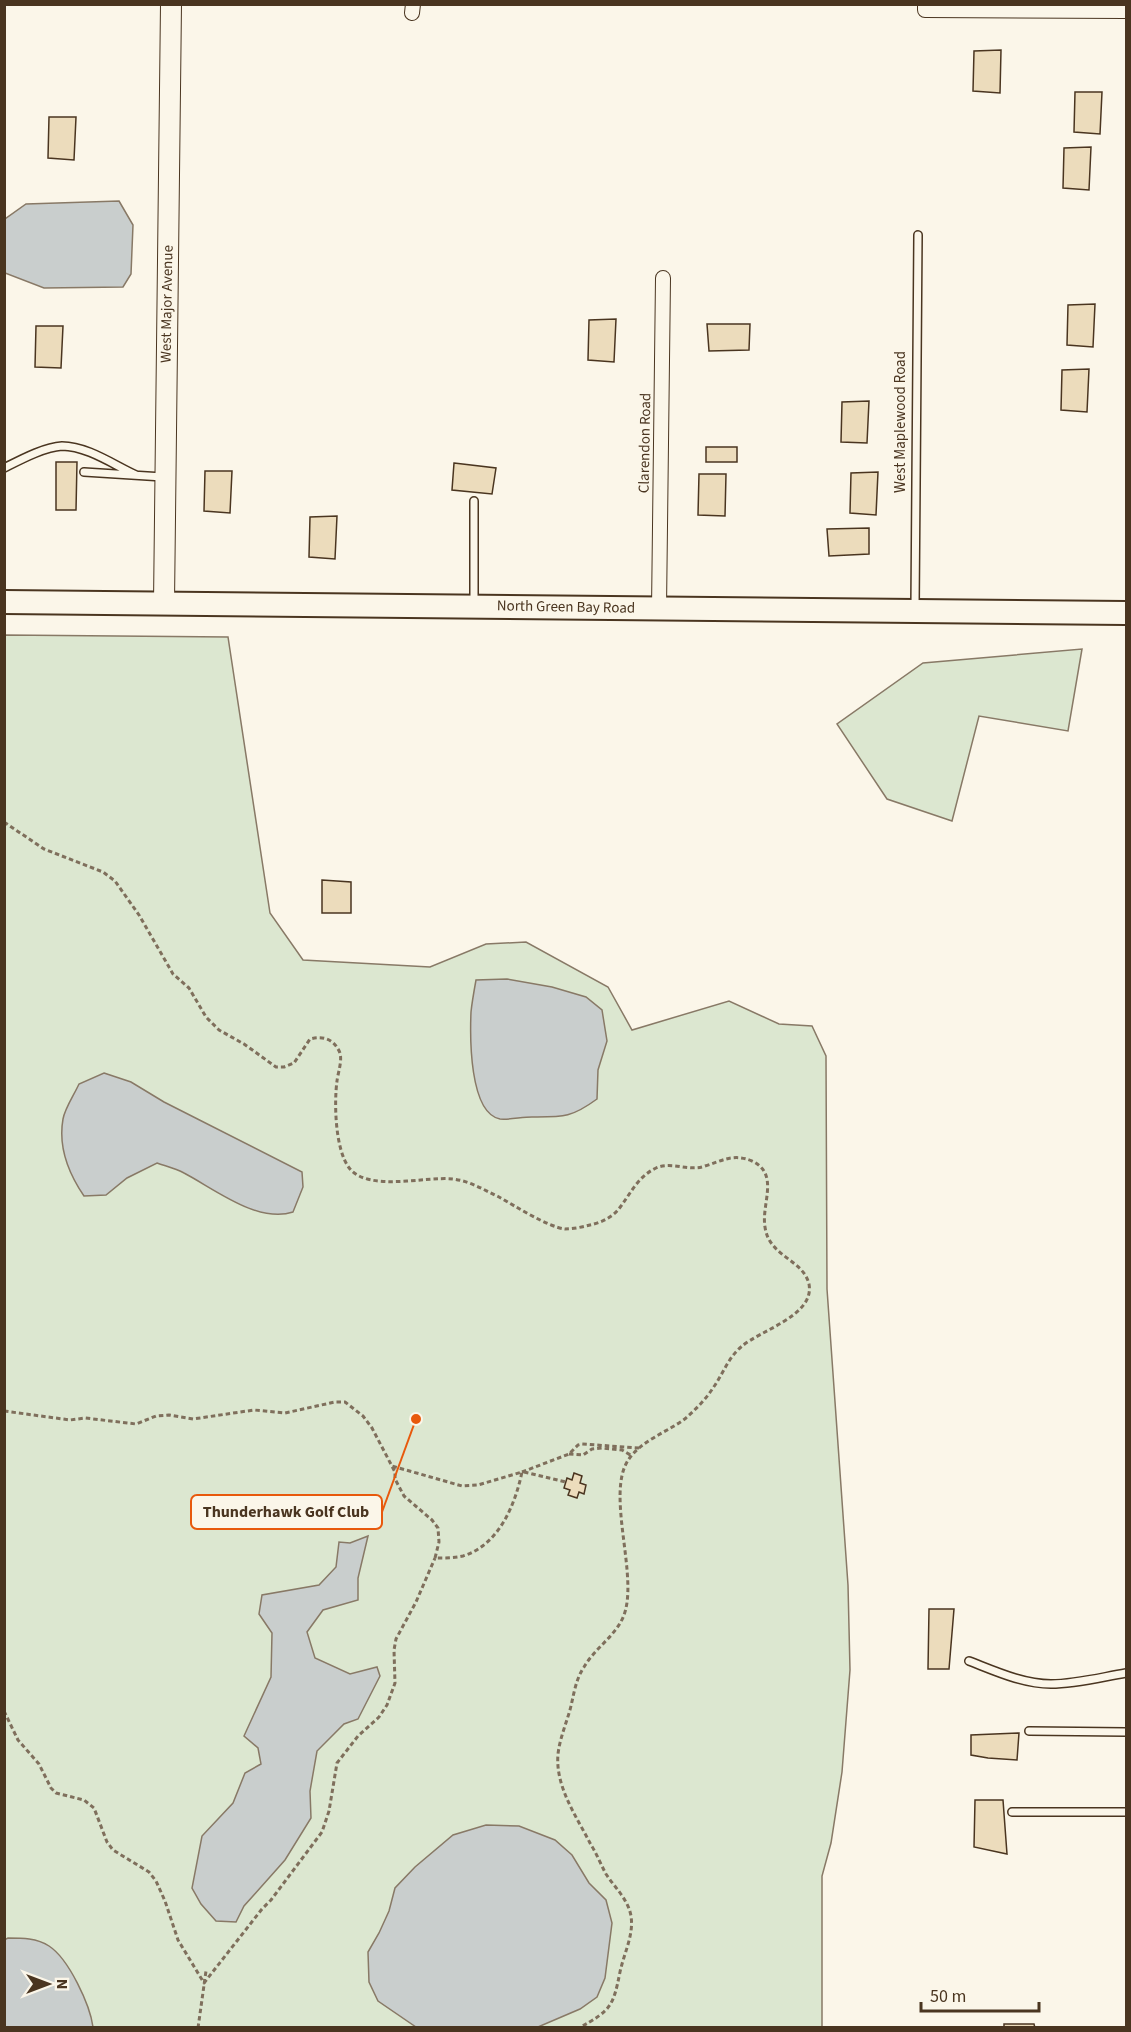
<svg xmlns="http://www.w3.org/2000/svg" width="1131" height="2032" font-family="'Source Sans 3',sans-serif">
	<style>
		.green { fill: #dce7d0; stroke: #887966; stroke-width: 1.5 }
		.water { fill: #c9cecd; stroke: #887966; stroke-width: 1.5 }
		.building { fill: #ecdcbc; stroke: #4a3520; stroke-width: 1.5 }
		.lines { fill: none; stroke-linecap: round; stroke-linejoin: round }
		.lane-casing { stroke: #4a3520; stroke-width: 10 }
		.street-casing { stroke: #4a3520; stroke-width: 16 }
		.secondary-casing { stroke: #4a3520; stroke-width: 22 }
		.primary-casing { stroke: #4a3520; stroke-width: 26 }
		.path { stroke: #7f6f5c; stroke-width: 3; stroke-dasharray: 4.5 3; stroke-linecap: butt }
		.lane { stroke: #fbf6e9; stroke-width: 7 }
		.street { stroke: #fbf6e9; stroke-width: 14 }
		.secondary { stroke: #fbf6e9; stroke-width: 20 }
		.primary { stroke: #fbf6e9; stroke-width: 22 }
		.labels { text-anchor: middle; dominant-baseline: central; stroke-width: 4.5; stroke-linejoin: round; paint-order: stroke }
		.street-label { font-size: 15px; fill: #4a3520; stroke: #fbf6e9 }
		.leader { fill: none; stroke: #e8590c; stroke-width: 2 }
		.callout-dot { fill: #e8590c; stroke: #fbf6e9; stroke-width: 2 }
		.callout { fill: #fbf6e9; stroke: #e8590c; stroke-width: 2 }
		.callout-label { font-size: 16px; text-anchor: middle; font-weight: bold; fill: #4a3520 }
	</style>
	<rect width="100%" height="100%" fill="#fbf6e9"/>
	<path class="green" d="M5,635L228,637L270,913L303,960L430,967L486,944L526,942L608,987L632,1030L729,1001L779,1024L812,1026L826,1056L827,1289L848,1585L850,1670L842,1772L831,1843L822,1876V2027L5,2028Z
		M1082,649L1068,731L979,716L952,821L887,799L837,724L923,663Z"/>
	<path class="water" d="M119,201L133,225L131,274L123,287L44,288L5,273V219L26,204Z
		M507,979L552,987L586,997L602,1010L607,1041L598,1070L597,1099C571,1118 563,1117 532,1117C522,1117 509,1120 500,1119C469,1113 470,1036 471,1012C472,1002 474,991 476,980Z
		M104,1073L131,1082L164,1102L302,1172L303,1187L293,1212C258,1224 213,1188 184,1173C175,1168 165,1166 157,1163L127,1178L106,1195L84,1196C69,1174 58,1147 63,1119C65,1108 74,1095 79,1084Z
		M368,1536L358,1578V1600L323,1610L307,1632L315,1658L350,1674L377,1667L380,1676L358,1719L344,1724L317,1751L310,1791L311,1818L285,1860L244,1906L236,1922L216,1921L201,1904L192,1888L202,1836L233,1803L245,1773L261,1764L258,1748L244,1736L271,1677L272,1633L259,1614L262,1595L319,1585L336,1567L339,1542L350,1543Z
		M486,1825L519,1826L555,1840L572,1855L589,1883L606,1900L612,1923L605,1978L597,1997L580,2009L538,2027H416L378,2001L369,1982L368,1952L379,1933L389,1911L395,1888L415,1867L453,1835Z
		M8,1938C22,1938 37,1938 49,1946C69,1959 90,2005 93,2027H5L4,1940Z"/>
	<path class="building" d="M1001,50L1000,93L973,91L974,51Z
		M1075,92H1102L1100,134L1074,132Z
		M49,117H76L74,160L48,158Z
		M1091,147L1089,190L1063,188L1064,148Z
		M1095,304L1093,347L1067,345L1068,305Z
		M616,319L614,362L588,360L589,320Z
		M707,324H750L749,350L709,351Z
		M36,326H63L61,368L35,367Z
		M1089,369L1087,412L1061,410L1062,370Z
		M869,401L867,443L841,442L842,402Z
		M706,447H737V462H706Z
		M56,462H77L76,510H56Z
		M454,463L496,468L492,494L452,490Z
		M205,471H232L230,513L204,511Z
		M878,472L876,515L850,513L851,473Z
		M699,474H726L725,516L698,515Z
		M337,516L335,559L309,557L310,517Z
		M869,528V554L829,556L827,529Z
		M322,880L351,882V913H322Z
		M574,1473L582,1476L580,1483L586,1485L584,1494L579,1492L577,1498L568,1495L570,1490L564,1488L567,1478L572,1480Z
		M929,1609H954L949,1669H928Z
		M1019,1733L1017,1760L988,1758L971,1755V1735Z
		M975,1800H1003L1007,1854L974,1847Z
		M1004,2024H1034L1035,2028H1004Z"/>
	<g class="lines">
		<g class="lane-casing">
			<path id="lane" d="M4,468C20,460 44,447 62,446C87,446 114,465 136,475
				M84,472L163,477
				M474,501V603
				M915,607L918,235
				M969,1661C995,1671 1023,1684 1051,1684C1076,1684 1102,1677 1126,1673
				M1029,1731L1126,1732
				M1012,1812H1126"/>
		</g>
		<g class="street-casing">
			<path id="street" d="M925,4V10L1126,11
				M412,13L413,4
				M659,609L663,278"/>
		</g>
		<g class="secondary-casing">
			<path id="secondary" d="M164,603L171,4"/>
		</g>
		<g class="primary-casing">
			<path id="primary" d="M4,602L1126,613"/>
		</g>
		<path class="path" d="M4,822L44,849L103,872L115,881L139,915L173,974L189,988L206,1017L219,1030L244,1044L276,1067H284L294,1063L310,1039C321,1036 332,1038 338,1049C344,1057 338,1072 337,1081C334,1103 335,1151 350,1169C370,1192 425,1176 453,1179C470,1181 484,1190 499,1197C515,1206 548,1227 565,1229C573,1229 582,1227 590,1225C600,1223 611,1218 618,1210C630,1195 637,1177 656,1168C672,1161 689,1172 705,1166C722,1161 733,1153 752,1161C780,1174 761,1204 765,1227C769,1257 803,1259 809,1284C815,1316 760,1330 741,1347C728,1358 723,1374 713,1388C706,1399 696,1409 686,1418C668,1432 639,1441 627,1462C608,1495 635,1568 626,1608C621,1633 596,1646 584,1667C576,1679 574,1693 571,1706C567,1722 560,1737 558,1754C555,1787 577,1817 591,1845C597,1854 601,1865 606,1874C615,1888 628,1899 631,1916C634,1935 624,1953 620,1972C613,2007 611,2010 579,2028
			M4,1411L70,1420L85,1418L136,1424L156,1416L169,1415L193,1419L254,1410L285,1413L335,1402H345L363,1416L372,1428L395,1472V1479L404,1496L432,1520L438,1528L439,1542L435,1558C444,1558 454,1558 463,1556C499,1545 515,1505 522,1472L478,1485L462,1486L392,1466
			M569,1454L583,1455L592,1449L602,1448L622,1450L632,1456
			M522,1472L569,1454L578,1445L582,1444L639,1448
			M524,1472L566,1482
			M4,1711L18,1740L39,1764L51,1788L56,1793L84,1800L94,1808L107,1842L113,1850L149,1872L156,1881L165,1901L178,1940L204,1983L262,1909L271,1900L322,1832L329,1811L337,1763L358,1736L379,1717L387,1705L395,1683L394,1650L396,1639L416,1602L435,1558
			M198,2028L206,1971"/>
		<use href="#lane" class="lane"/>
		<use href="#street" class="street"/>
		<use href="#secondary" class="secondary"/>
		<use href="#primary" class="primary"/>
	</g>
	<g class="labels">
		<g class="street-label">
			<text transform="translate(167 304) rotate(-89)">West Major Avenue</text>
			<text transform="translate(900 422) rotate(-90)">West Maplewood Road</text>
			<text transform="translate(645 443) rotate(-89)">Clarendon Road</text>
			<text transform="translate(566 607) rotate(1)">North Green Bay Road</text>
		</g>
	</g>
	<path class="leader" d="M416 1419L382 1512"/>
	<circle class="callout-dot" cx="416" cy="1419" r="6"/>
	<rect class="callout" x="191" y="1495" width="191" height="34" rx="6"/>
	<g class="callout-label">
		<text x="286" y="1517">Thunderhawk Golf Club</text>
	</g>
	<rect width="1131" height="2032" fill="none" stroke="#4a3520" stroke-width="12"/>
	<g transform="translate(48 1984) rotate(90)" stroke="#fbf6e9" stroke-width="4.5" paint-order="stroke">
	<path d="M0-4.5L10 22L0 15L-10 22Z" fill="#4a3520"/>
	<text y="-9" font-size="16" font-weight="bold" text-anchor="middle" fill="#4a3520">N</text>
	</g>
	<path d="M921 2002v9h118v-9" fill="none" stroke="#4a3520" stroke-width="3"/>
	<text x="930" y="2002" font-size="18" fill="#4a3520" stroke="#fbf6e9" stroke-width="4.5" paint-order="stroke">50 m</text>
</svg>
